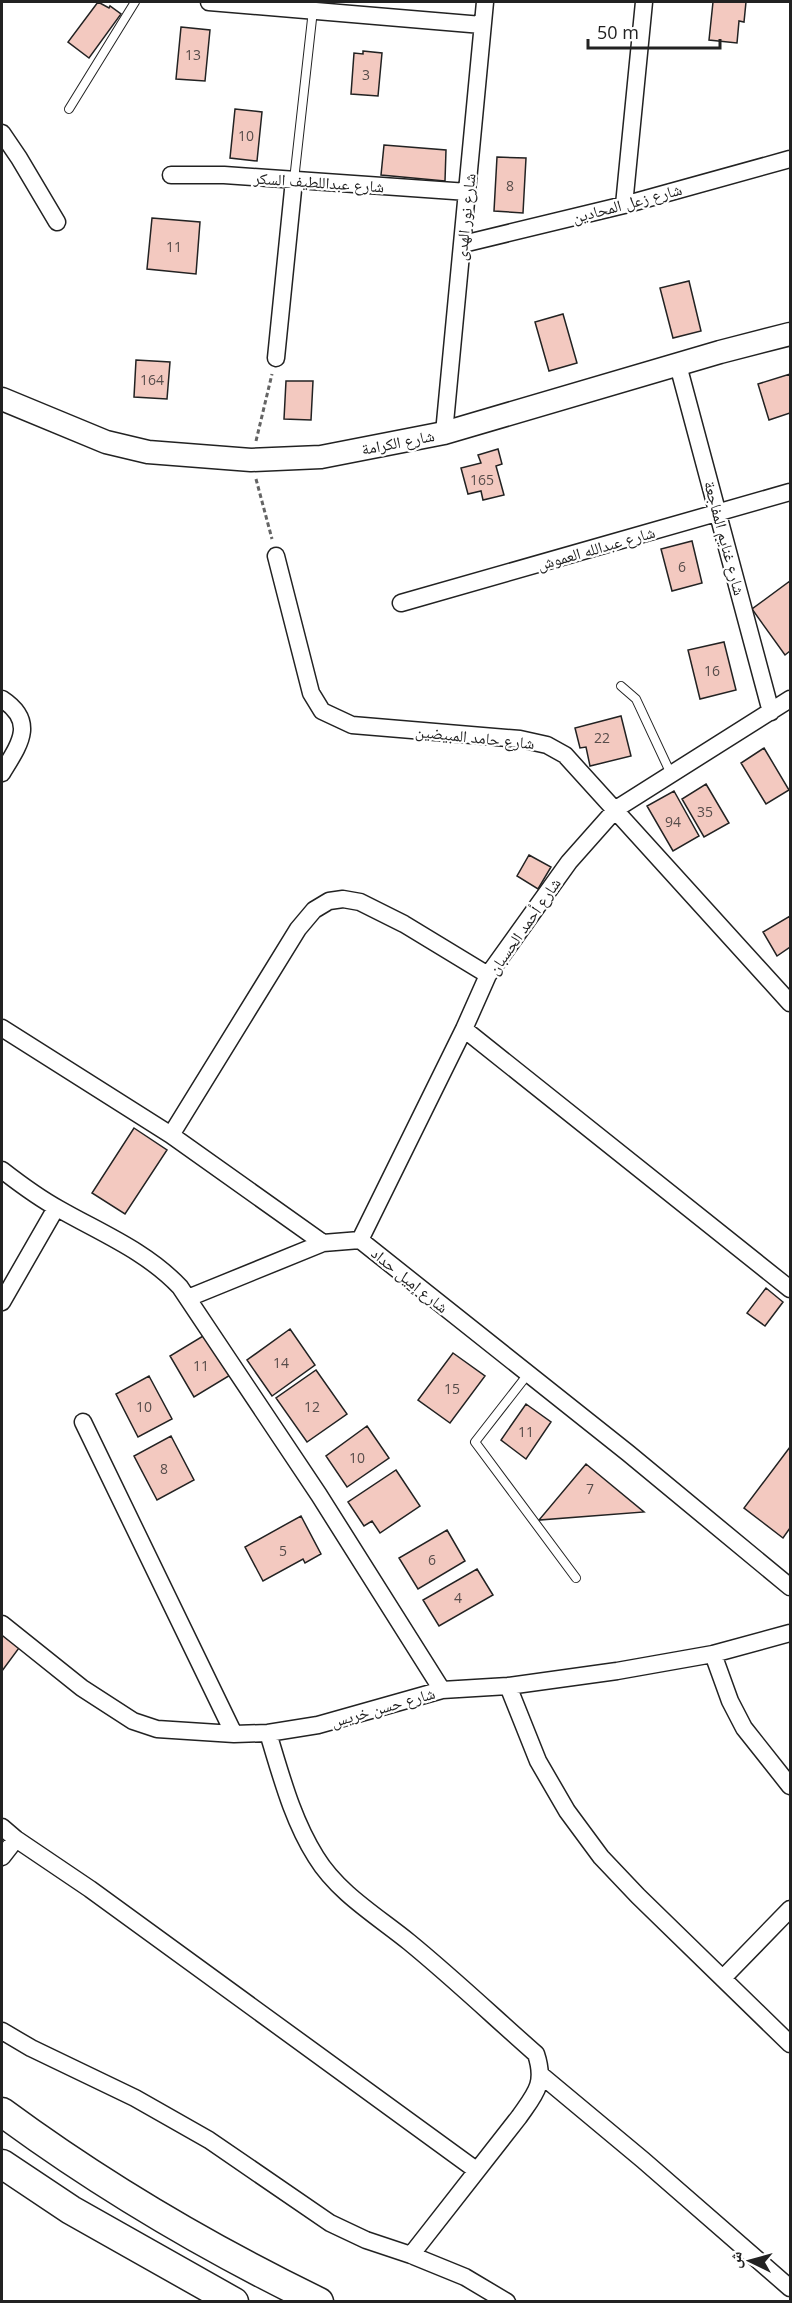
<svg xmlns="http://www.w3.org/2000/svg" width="792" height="2303" font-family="'Open Sans','Noto Naskh Arabic',sans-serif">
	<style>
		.building { fill: #f3c9c0; stroke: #222; stroke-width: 1.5 }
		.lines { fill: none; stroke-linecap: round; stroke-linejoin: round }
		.lane-casing { stroke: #222; stroke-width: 10 }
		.street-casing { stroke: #222; stroke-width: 19 }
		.secondary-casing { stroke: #222; stroke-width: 25 }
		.highway-casing { stroke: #222; stroke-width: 31 }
		.path { stroke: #646464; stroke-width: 3; stroke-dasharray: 4.5 3; stroke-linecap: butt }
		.lane { stroke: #fff; stroke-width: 8 }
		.street { stroke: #fff; stroke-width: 16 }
		.secondary { stroke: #fff; stroke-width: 22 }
		.highway { stroke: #fff; stroke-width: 28 }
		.labels { text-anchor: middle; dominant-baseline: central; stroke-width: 4.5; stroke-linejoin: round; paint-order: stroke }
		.number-label { font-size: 14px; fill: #564c4a }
		.street-label { font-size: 16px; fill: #222; stroke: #fff }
	</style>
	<rect width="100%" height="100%" fill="#fff"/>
	<path class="building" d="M98,2L109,8L110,6L121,14L89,58L68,42Z
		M713,2H746L744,22L739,21L737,43L709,40Z
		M181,27L210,30L205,81L176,79Z
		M363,51L382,53L378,96L351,94L354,53L363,54Z
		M235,109L262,112L257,161L230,158Z
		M384,145L446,150L445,181L381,175Z
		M497,157L526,158L523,213L494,211Z
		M152,218L200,222L196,274L147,269Z
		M689,281L701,331L673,338L660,288Z
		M563,314L577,363L549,371L535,322Z
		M136,360L170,362L167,399L134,397Z
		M790,374V413L769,420L758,384Z
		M286,381H313L311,420L284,419Z
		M498,449L502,464L496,466L504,495L483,500L481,491L468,494L461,468L481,463L478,455Z
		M692,541L702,583L672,591L661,549Z
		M790,581V651L785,655L752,609Z
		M724,642L736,690L700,699L688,650Z
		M621,716L631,756L590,766L586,747L580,748L575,728Z
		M764,748L789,790L766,804L741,763Z
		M706,784L729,823L704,837L682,799Z
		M674,791L699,836L673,851L647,806Z
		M529,855L551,867L538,889L517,876Z
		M790,916V947L777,956L763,932Z
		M134,1128L167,1150L125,1214L92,1193Z
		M766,1288L783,1302L765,1326L747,1313Z
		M290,1329L315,1365L272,1396L247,1360Z
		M208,1333L232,1374L194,1397L170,1356Z
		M453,1353L485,1376L450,1423L418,1400Z
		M316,1370L347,1414L307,1442L276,1398Z
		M149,1376L172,1419L138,1437L116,1394Z
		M526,1404L551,1422L526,1459L501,1440Z
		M367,1426L389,1458L347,1487L326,1456Z
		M171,1436L194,1480L157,1500L134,1456Z
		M790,1447V1528L783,1538L744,1508Z
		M586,1464L644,1512L539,1520Z
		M396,1470L420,1506L380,1533L372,1521L364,1526L348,1502Z
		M301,1516L321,1554L305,1563L303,1559L263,1581L245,1547Z
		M447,1530L465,1561L418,1589L399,1558Z
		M477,1569L493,1595L439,1626L423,1600Z
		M2,1635L19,1648L2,1671Z"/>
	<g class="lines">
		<g class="lane-casing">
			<path id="lane" d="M69,109L135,2
				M294,180L313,10
				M621,686L636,699L671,774
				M528,1374L475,1442L576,1578"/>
		</g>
		<g class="street-casing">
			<path id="street" d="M209,2L482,25
				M2,133L19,158L57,222
				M171,175H224L468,192
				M624,205L644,2
				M463,244L624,205L790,159
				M276,358L294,180
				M678,365L771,712
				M444,433L485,2
				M276,556L311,693L322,711L352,725L520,739L547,745L565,755L790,1003
				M401,603L790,492
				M2,699C37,722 19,745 2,773
				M2,1028L171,1135L323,1243L360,1240L628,1453L790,1587
				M464,1029L790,1289
				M171,1135L298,929L314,910L329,901L343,899L360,902L404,924L488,975
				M2,1170C20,1184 39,1198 59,1209C101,1233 146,1251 180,1287L319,1495L442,1690
				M360,1240L464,1029L488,975L569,862L616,809L790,699
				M188,1298L323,1243
				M2,1302L56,1208
				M83,1422L234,1734
				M2,1624L82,1688L133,1721L157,1729L234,1734L268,1733L318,1725L442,1690L508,1686L617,1671L713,1654L790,1633
				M713,1654L730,1701L744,1728L790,1786
				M508,1686L538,1761L567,1811L601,1857L638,1896L790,2044
				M268,1733C281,1775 292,1819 316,1857C338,1893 377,1916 409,1942C453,1978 494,2017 536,2054C546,2084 535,2094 519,2117L411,2255
				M2,1827L16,1839L90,1889L476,2170
				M2,1857L16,1839
				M723,1978L790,1909
				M2,2031L31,2048L135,2098L209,2140L330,2223L366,2240L411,2255L465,2277L507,2302
				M541,2075L643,2160L790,2288"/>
		</g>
		<g class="secondary-casing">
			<path id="secondary" d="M2,399L106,442L148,452L251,460L321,457L444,433L720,352L790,334"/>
		</g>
		<g class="highway-casing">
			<path id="highway" d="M2,2112C101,2185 208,2248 319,2302
				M2,2164L71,2210L234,2302"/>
		</g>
		<path class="path" d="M256,441L272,374
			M256,479L272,539"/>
		<use href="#lane" class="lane"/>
		<use href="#street" class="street"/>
		<use href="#secondary" class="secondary"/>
		<use href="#highway" class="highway"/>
	</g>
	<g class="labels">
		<g class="number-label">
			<text x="193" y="54">13</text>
			<text x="366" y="74">3</text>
			<text x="246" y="135">10</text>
			<text x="510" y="185">8</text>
			<text x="174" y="246">11</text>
			<text x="152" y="379">164</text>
			<text x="482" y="479">165</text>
			<text x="682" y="566">6</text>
			<text x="712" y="670">16</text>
			<text x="602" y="737">22</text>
			<text x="705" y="811">35</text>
			<text x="673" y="821">94</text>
			<text x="281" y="1362">14</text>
			<text x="201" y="1365">11</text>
			<text x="452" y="1388">15</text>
			<text x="144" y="1406">10</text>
			<text x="312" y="1406">12</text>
			<text x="526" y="1431">11</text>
			<text x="357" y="1457">10</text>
			<text x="164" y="1468">8</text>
			<text x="590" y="1488">7</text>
			<text x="283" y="1550">5</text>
			<text x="432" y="1559">6</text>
			<text x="458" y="1597">4</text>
		</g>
		<g class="street-label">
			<text transform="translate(319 182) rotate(4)">شارع عبداللطيف السكر</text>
			<text transform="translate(627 203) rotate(-15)">شارع زعل المحادين</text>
			<text transform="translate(465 217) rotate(-84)">شارع نور الهدى</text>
			<text transform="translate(398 442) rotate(-11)">شارع الكرامة</text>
			<text transform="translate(725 538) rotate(75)">شارع غنايم المفاجعة</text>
			<text transform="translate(596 548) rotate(-16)">شارع عبدالله العموش</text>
			<text transform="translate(475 737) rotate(6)">شارع حامد المبيضين</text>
			<text transform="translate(524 926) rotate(-55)">شارع أحمد الحسبان</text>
			<text transform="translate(410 1280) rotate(39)">شارع إميل حداد</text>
			<text transform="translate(383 1707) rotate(-16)">شارع حسن خريس</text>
		</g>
	</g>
	<rect width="792" height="2303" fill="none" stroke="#222222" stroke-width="6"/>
	<g transform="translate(750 2261) rotate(275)" stroke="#ffffff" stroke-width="4.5" paint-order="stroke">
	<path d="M0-4.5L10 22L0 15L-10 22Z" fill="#222222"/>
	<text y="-9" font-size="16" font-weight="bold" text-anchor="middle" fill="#222222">ش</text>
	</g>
	<path d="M588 39v9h132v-9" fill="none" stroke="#222222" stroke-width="3"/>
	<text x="597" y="39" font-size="18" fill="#222222" stroke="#ffffff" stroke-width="4.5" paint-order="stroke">50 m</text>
</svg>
